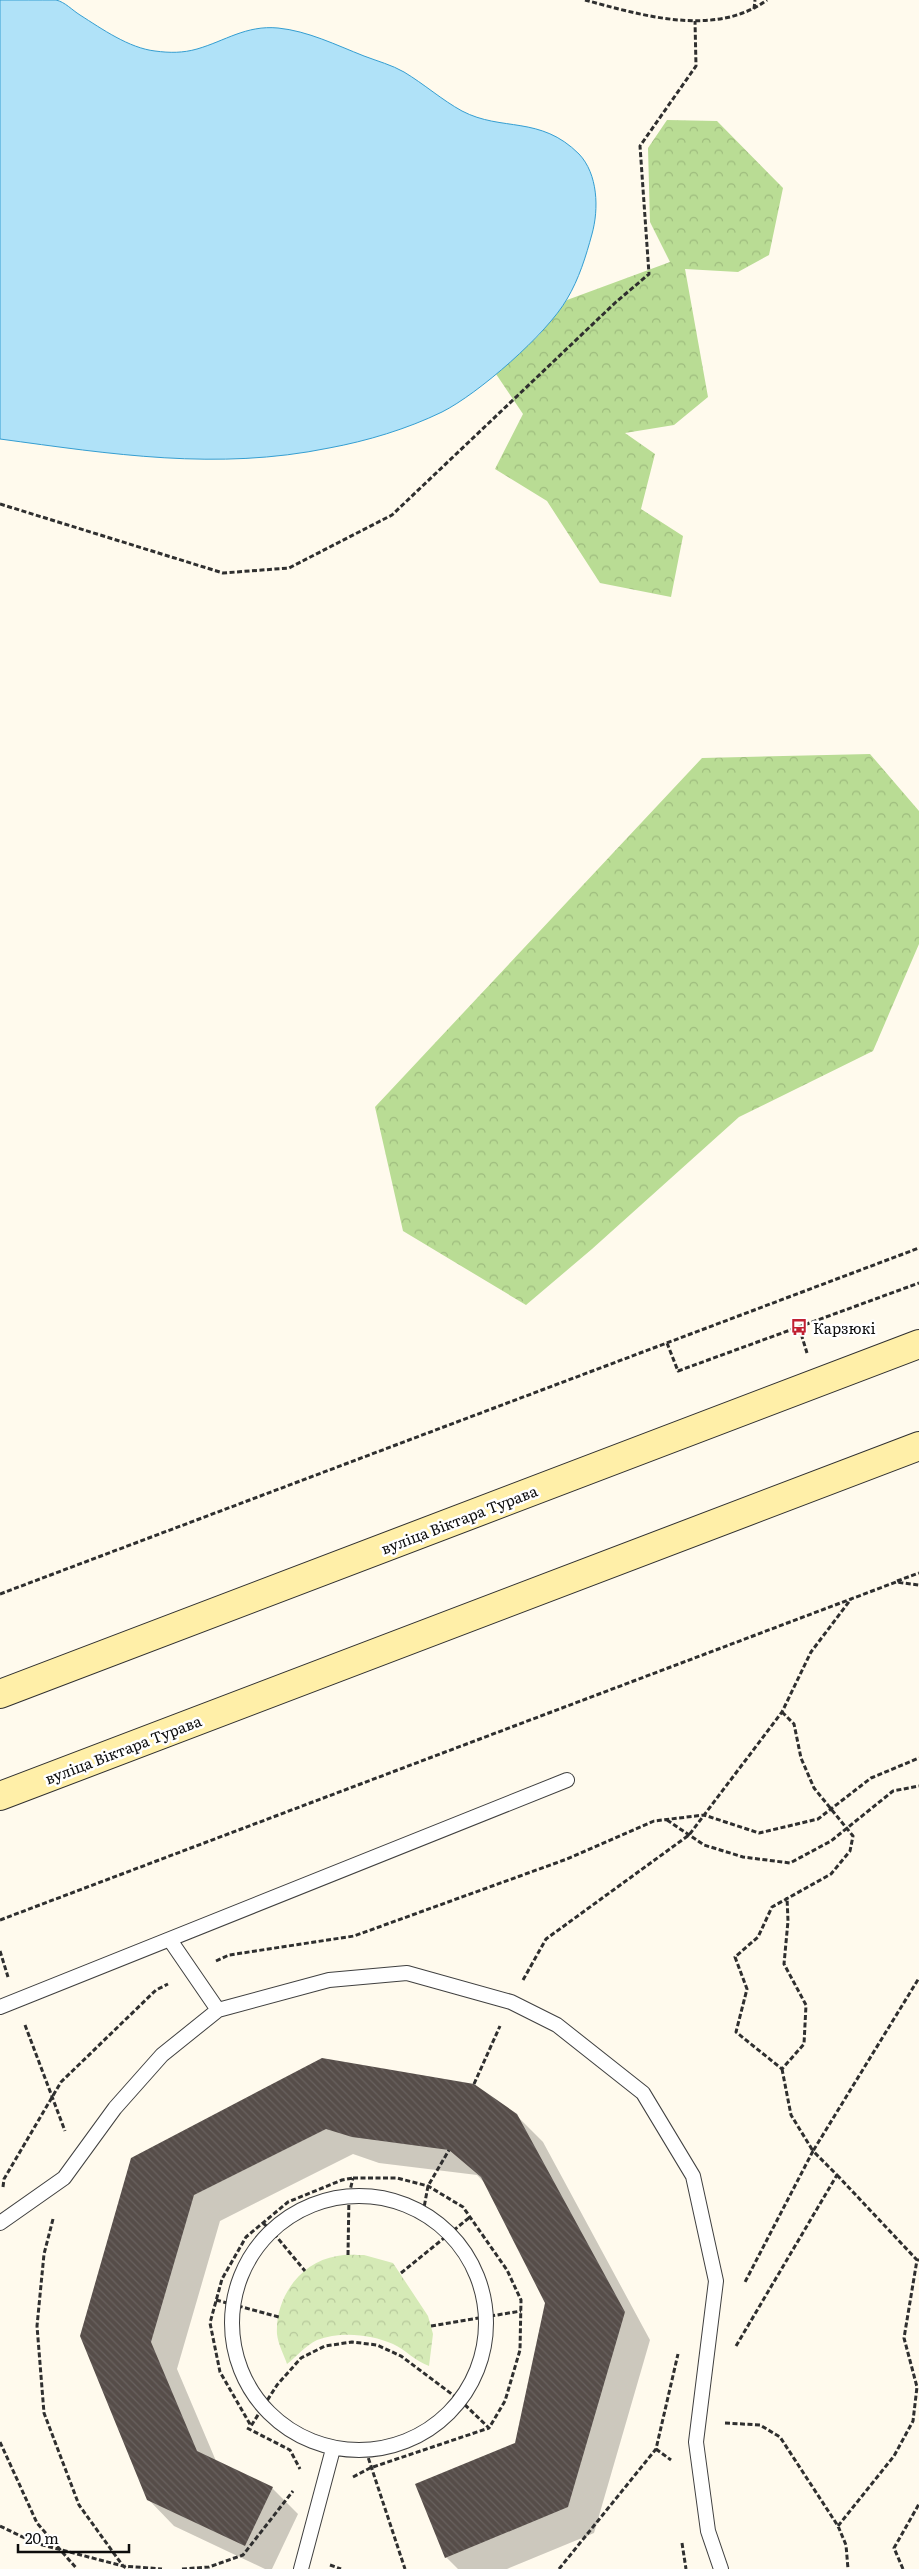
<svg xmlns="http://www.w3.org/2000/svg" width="919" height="2569" font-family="Literata,serif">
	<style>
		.forest { fill: url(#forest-crowns) }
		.park { fill: url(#park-crowns) }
		.water { fill: #b0e2f8; stroke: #359ed1 }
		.shadow { fill: #0003 }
		.building { fill: url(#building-back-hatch) }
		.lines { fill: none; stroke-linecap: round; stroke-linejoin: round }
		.lane-casing { stroke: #404040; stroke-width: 16 }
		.secondary-casing { stroke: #2f2f2f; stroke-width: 30 }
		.path { stroke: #2f2f2f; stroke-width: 3; stroke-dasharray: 5 2.5; stroke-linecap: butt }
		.lane { stroke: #fff; stroke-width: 14 }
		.secondary { stroke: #ffefa8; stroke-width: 28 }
		.labels { text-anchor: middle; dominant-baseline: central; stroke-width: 5; stroke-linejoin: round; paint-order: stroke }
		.poi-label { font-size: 15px; fill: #0d0d0d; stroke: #fff; text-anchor: start }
		.street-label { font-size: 15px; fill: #0d0d0d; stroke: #fff }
	</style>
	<defs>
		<pattern id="forest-crowns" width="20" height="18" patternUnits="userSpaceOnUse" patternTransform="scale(1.25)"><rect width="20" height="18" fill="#b9dc94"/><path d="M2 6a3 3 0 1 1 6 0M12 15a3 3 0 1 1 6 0" fill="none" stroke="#9ebc7e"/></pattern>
		<pattern id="park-crowns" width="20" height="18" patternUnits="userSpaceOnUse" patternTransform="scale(1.25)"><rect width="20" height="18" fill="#d5eab6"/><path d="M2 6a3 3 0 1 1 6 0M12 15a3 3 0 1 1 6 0" fill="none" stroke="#b6c89b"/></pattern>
		<pattern id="building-back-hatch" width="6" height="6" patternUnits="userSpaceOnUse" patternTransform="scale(1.25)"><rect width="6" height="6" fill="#564d49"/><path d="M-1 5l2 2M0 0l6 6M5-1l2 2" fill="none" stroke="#69625f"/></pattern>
	</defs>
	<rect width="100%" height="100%" fill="#fffaed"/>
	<path class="forest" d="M667,120L717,121L783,188L769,255L738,272L685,269L708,397L674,425L625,433L655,454L641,509L683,536L671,597L600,583L547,501L495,469L523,414L496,374L539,335L567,300L670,262L650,222L648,148Z
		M870,754L919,811V944L873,1051L739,1117L592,1249L526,1305L403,1231L375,1107L702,758Z"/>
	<path class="park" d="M364,2255L393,2263L428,2316L433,2334L429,2366C415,2361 406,2350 393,2344C371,2334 340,2331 317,2340C306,2345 296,2357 287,2364C284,2355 278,2344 277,2334C275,2298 300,2262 337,2256C346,2254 356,2255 364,2255Z"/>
	<path class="water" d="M0,0C18,0 39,0 56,0C65,2 72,10 80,15C102,29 129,48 155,51C170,53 183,53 197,49C225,41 246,25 278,28C308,31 336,45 364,56C377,61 392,65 404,72C424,84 442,100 462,111C502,132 540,115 579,154C598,174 599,209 592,234C586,256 579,279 567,299C547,334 478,394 442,412C407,429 367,441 329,448C217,471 111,454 0,439Z"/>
	<path class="shadow" d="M322,2059L516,2115L543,2142L650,2340L594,2533L507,2569H458L446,2557L516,2444L546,2302L485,2183L477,2175L379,2163L353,2154L220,2221L177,2369L216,2461L272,2488L298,2514L272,2569H265L174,2526L148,2499L132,2159Z"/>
	<path class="building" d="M322,2058L474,2084L517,2114L625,2312L568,2507L445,2558L415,2484L515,2443L545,2303L481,2177L449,2150L352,2137L326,2129L194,2195L151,2342L197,2451L273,2487L245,2546L147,2500L80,2336L131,2158Z"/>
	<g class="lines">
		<g class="lane-casing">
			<path id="lane" d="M170,1940L218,2010
				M0,2007L567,1780
				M232 2323a127 127 0 1 1 254 0a127 127 0 1 1-254 0Z
				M0,2223L64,2178L115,2108L162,2055L218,2010L329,1980L407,1973L511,2002L557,2025L643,2093L693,2176L716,2281L696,2442L708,2531L721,2569
				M301,2569L333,2449"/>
		</g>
		<g class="secondary-casing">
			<path id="secondary" d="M0,1694L919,1344
				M0,1796L919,1446"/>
		</g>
		<path class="path" d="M585,0C641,15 715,38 767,0
			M754,9L755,0
			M0,504L223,573L289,568L392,515L616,302L649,274L640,146L696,66L695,21
			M799,1327L807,1353
			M667,1343L678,1371L919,1283
			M897,1581L919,1573
			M0,1594L919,1248
			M782,1712L794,1724L801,1758L814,1788L853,1836L850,1851L831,1874L772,1907L758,1937L735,1957L747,1989L736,2032L782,2069L804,2044L806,2005L784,1964L788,1921L787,1897
			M667,1820L704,1845L743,1857L790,1863L831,1841L893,1791L919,1786
			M0,1920L896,1582L919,1585
			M0,1951L8,1977
			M216,1961L229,1955L354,1936L567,1859L654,1821L704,1815L759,1833L818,1819L871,1778L919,1758
			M523,1980L546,1939L689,1835L782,1712L811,1652L851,1599
			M25,2025L65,2131
			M782,2069L791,2115L813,2151L919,1978
			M474,2084L500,2026
			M837,2175L917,2260
			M353,2178H397L428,2186L463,2207L507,2270L521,2300L520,2350L505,2401L489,2428L461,2401L401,2356L377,2345L352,2342L325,2346L301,2358L277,2385L251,2426L220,2372L210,2323L222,2279L246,2237L288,2202L342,2180Z
			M3,2187L4,2179L61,2082L156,1990L168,1984
			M423,2213L428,2186L449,2150
			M53,2219L44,2254L37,2326L44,2413L79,2505L123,2566L128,2569
			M263,2223L271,2230L305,2271
			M348,2255L349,2195L353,2178
			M401,2273L470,2217
			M216,2300L279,2317
			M431,2326L521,2311
			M736,2346L837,2175L813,2151L744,2284
			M725,2423L760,2425L780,2437L838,2526L846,2545L848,2569
			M247,2428L290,2450L300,2469
			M0,2442L37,2523L77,2569
			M656,2449L671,2460
			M366,2451L405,2569
			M353,2477L370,2468L489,2428
			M0,2526L35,2543L123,2566L162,2569
			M838,2526L894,2456L913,2421L917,2387L904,2338L917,2260H919
			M682,2543L686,2569
			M330,2565L341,2569
			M182,2569L209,2567L243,2555L293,2491
			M559,2569L656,2449L678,2354
			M903,2569L894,2548L919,2504"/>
		<use href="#lane" class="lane"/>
		<use href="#secondary" class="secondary"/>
	</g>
	<defs>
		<g id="bus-bare" transform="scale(1.35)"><path d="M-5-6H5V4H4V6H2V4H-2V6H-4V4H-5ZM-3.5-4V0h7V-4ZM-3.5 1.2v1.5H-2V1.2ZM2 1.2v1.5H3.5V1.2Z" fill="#c12133" stroke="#fff" stroke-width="2.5" paint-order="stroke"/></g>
	</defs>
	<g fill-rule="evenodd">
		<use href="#bus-bare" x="799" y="1327"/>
	</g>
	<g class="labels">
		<g class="poi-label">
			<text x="813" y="1327">Карзюкі</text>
		</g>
		<g class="street-label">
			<text transform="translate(459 1519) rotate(-21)">вуліца Віктара Турава</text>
			<text transform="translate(123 1749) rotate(-21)">вуліца Віктара Турава</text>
		</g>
	</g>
	<path d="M18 2544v8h111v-8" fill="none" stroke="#0d0d0d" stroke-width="2.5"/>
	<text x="25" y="2544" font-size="15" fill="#0d0d0d" stroke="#ffffff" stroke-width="4" paint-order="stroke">20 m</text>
</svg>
